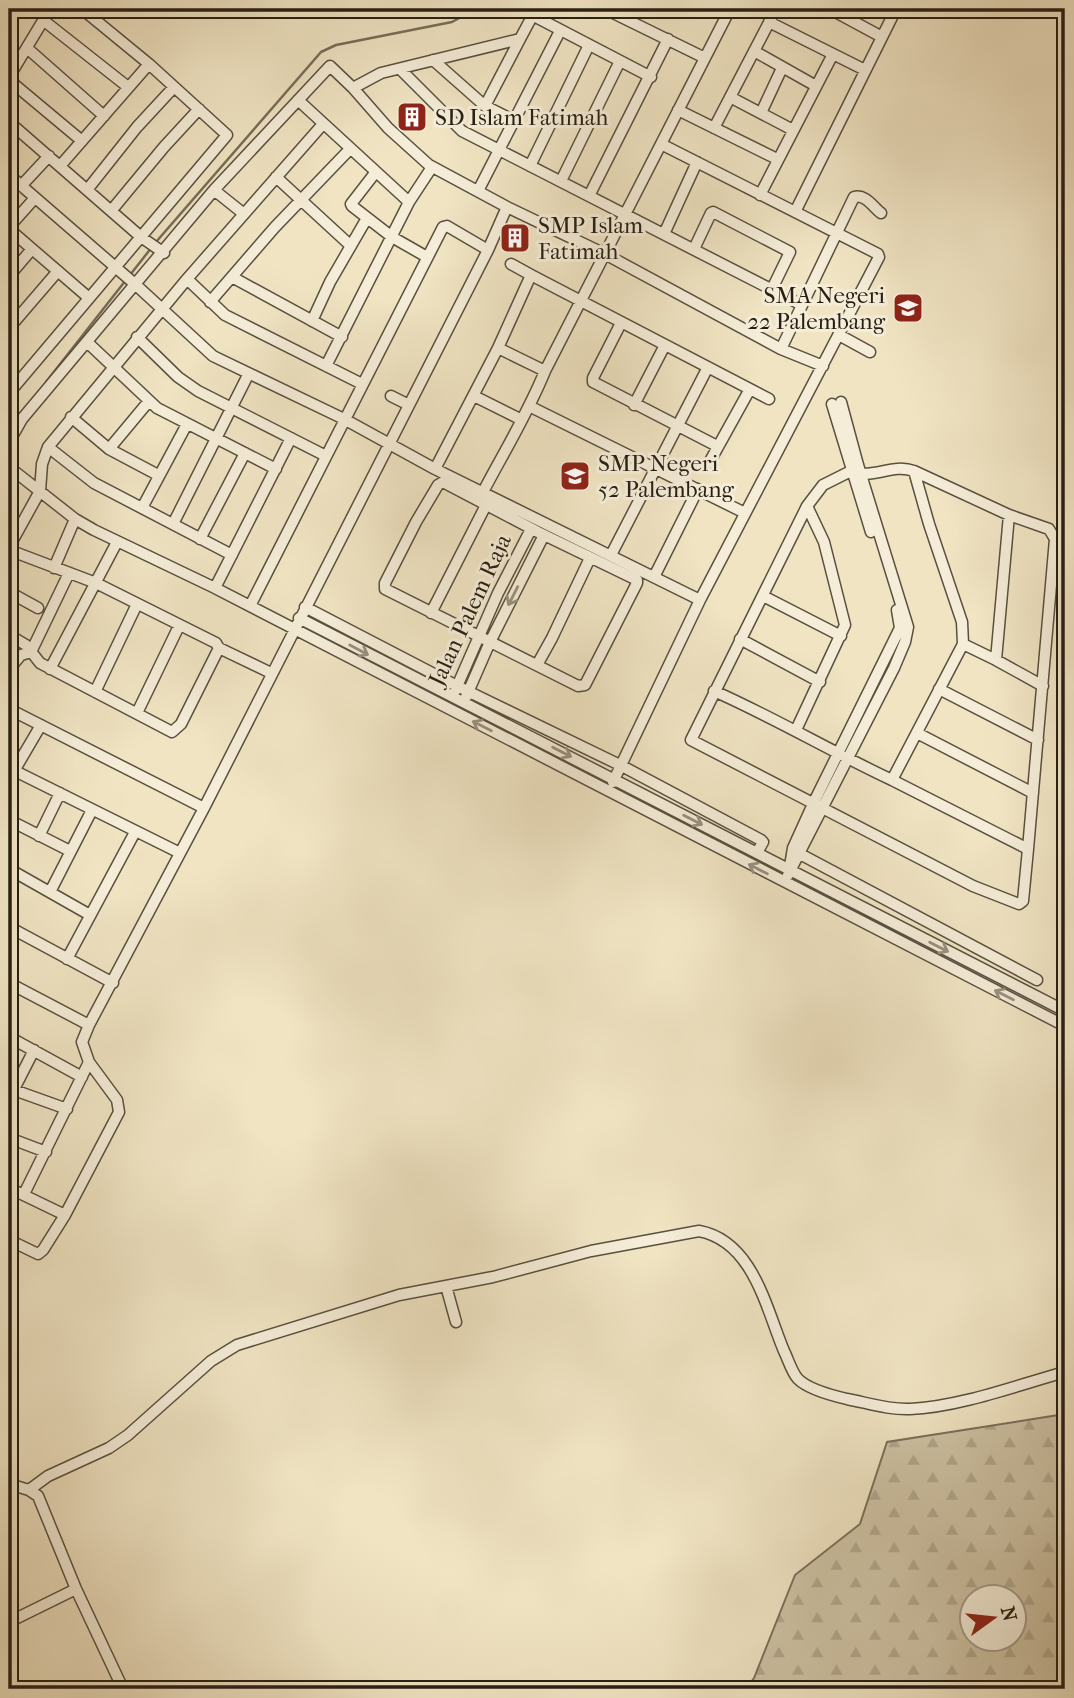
<svg xmlns="http://www.w3.org/2000/svg" width="1074" height="1698" font-family="'IM FELL French Canon',serif">
	<style>
		.forest { fill: url(#forest-firs); stroke: #7a715d; stroke-width: 2; fill-rule: evenodd }
		.lines { fill: none; stroke-linecap: round; stroke-linejoin: round }
		.stream { stroke: #776d5a; stroke-width: 2.5 }
		.minor-casing { stroke: #595040; stroke-width: 13 }
		.minor { stroke: #f5edd8; stroke-width: 10 }
		.oneway { stroke: #989080 }
		.labels { text-anchor: middle; dominant-baseline: central; stroke-width: 6; stroke-linejoin: round; paint-order: stroke }
		.poi-label { font-size: 23px; fill: #271f15; stroke: #f5edd8; text-anchor: start }
		.street-label { font-size: 23px; fill: #271f15; stroke: #f5edd8 }
	</style>
	<defs>
		<pattern id="forest-firs" width="22" height="20" patternUnits="userSpaceOnUse" patternTransform="scale(1.75)"><rect width="22" height="20" fill="#cec3a5"/><path d="M5 1l3.5 6h-7zM16 11l3.5 6h-7z" fill="#b1a78d"/></pattern>
	</defs>
	<rect width="100%" height="100%" fill="#f0e4c3"/>
	<filter id="stains"><feTurbulence type="fractalNoise" baseFrequency=".00286" numOctaves="4"/><feColorMatrix values="0 0 0 0 .2 0 0 0 0 .09 0 0 0 0 .02 0 0 0 .5 -.17"/></filter>
	<radialGradient id="worn" r=".72"><stop offset=".6" stop-color="#630" stop-opacity="0"/><stop offset="1" stop-color="#630" stop-opacity=".3"/></radialGradient>
	<path class="forest" d="M1065,1414V1689H746L754,1678L795,1575L860,1524L887,1442ZM972,1596H1014V1638H972Z"/>
	<g class="lines">
		<path class="stream" d="M156,242L321,52L336,45L452,22L476,9
			M130,275L152,247
			M46,382L126,280
			M9,430L14,423"/>
		<g class="minor-casing">
			<path id="minor" d="M605,9L705,58
				M830,9L882,37
				M9,13L11,9
				M532,15L651,77
				M43,20L128,87
				M769,22L865,70
				M27,48L104,116
				M754,51L816,86
				M433,60L485,106L515,121
				M400,69L462,131L802,305
				M9,77L50,9
				M9,80L82,141
				M353,88L381,73L520,39L536,9
				M730,97L793,130
				M298,100L409,202
				M485,106L520,39
				M678,110L777,159
				M761,113L782,68
				M9,122L141,237L164,253
				M714,128L776,9
				M60,166L149,64
				M530,166L589,45
				M375,173L351,204L352,206L392,237L427,257
				M9,175L136,285L213,356L344,419L435,469L700,600
				M276,177L351,246
				M561,181L620,61
				M21,186L49,156
				M87,190L137,127L174,87
				M214,190L244,214
				M478,191L560,31
				M760,195L833,54
				M589,196L668,39
				M111,211L164,147L199,109
				M795,212L896,9
				M9,227L34,199
				M9,229L89,298
				M664,234L697,162
				M694,249L711,213L713,212L790,252L772,289
				M511,264L531,275
				M9,276L32,249
				M232,277L342,337
				M187,279L225,315L362,384
				M210,302L275,227L350,149
				M312,321L330,282L367,218
				M621,323L593,378V382L717,446
				M9,328L58,271
				M839,335L870,352
				M137,337L178,377L198,391L326,456
				M87,342L157,408L276,469
				M498,348L545,371
				M781,349L854,197C866,194 873,207 881,213
				M326,366L409,202L432,167
				M9,393L227,135L149,64L82,9
				M391,396L409,405
				M474,396L520,419
				M832,404L871,532
				M634,405L665,345
				M531,407L745,513
				M71,417L109,449L158,475
				M9,442L22,419L214,190L330,66L353,88L388,128L429,165L507,207L605,254L781,349L823,366
				M48,447L94,483L232,555
				M109,449L149,401
				M709,463L750,389
				M9,467L75,519L94,530L215,588L1065,1026
				M435,469L498,348L531,275L769,399
				M914,471L929,524L962,622L963,644L892,780L1028,849L1055,539L1049,529L1009,515L914,471C892,463 872,480 851,471L823,485L807,506L691,740L973,886L1019,904L1023,901L1028,849
				M443,482L538,532L637,580V583L585,685L578,686L385,589V583L416,522L438,485Z
				M483,492C504,452 528,413 545,371L730,9
				M142,508L187,424
				M1009,515L996,660L1043,686
				M173,524L248,375
				M200,539L245,453
				M9,547L40,491L42,464L48,447L187,279L323,124
				M9,550L96,583L216,643L219,648L181,724L172,732L40,663L26,645L9,635
				M611,555L708,367
				M54,568L75,519
				M654,577L698,489
				M215,588L291,438
				M9,592L38,608
				M763,596L841,636
				M250,606L443,227L447,226L488,250
				M305,607L457,686L622,766L761,840L763,842L757,853
				M431,613L486,505
				M299,618L1065,1011
				M740,639L820,682
				M963,644L996,660
				M219,648L271,673
				M537,665L552,638L590,558
				M9,669L21,655L31,652L69,573
				M50,669L117,542
				M939,689L1038,740
				M455,691L498,593L531,529
				M714,691C775,718 832,752 892,780
				M95,692L137,604
				M466,697L490,642L544,535
				M9,709L204,808
				M137,713L179,626
				M796,730L845,625L824,542L807,506
				M917,733L1033,793
				M9,768L180,853
				M14,771L41,725
				M613,782L700,600L879,257L878,254L661,144
				M9,820L70,851
				M39,836L60,793
				M800,854L1037,980
				M790,866L793,848L813,804L900,628L897,610
				M9,869L90,915
				M788,875L894,668L905,642L908,627L858,465L841,402
				M50,892L92,810
				M9,927L113,983
				M67,959L135,832
				M9,983L89,1025
				M9,1037L82,1077
				M14,1090L67,1109
				M9,1099L34,1050
				M9,1138L46,1152
				M9,1188L65,1215
				M24,1194L89,1062L82,1042L89,1025L204,808L488,250L507,207
				M9,1240L38,1254L43,1250L65,1215L119,1112L117,1100L89,1062
				M446,1286L456,1322
				M9,1484L29,1490L38,1496L76,1589L123,1689
				M29,1490L48,1476L109,1448L128,1435L211,1361L237,1345L399,1295L493,1277L591,1251L699,1231C753,1241 766,1308 784,1351C788,1359 792,1373 798,1379C808,1389 834,1396 847,1399C868,1403 889,1410 910,1409C959,1407 1018,1385 1065,1372
				M9,1622L76,1589"/>
		</g>
		<use href="#minor" class="minor"/>
	</g>
	<defs><path id="oneway-shaft" d="M-6 0H5M1.5-3L5.5 0L1.5 3" fill="none" stroke-width="1.6" stroke-linecap="round" stroke-linejoin="round" transform="scale(1.75)"/></defs>
	<g class="oneway">
		<use href="#oneway-shaft" transform="translate(513 596) rotate(117)"/>
		<use href="#oneway-shaft" transform="translate(359 650) rotate(28)"/>
		<use href="#oneway-shaft" transform="translate(482 726) rotate(-153)"/>
		<use href="#oneway-shaft" transform="translate(562 752) rotate(27)"/>
		<use href="#oneway-shaft" transform="translate(693 820) rotate(27)"/>
		<use href="#oneway-shaft" transform="translate(758 869) rotate(-153)"/>
		<use href="#oneway-shaft" transform="translate(939 947) rotate(27)"/>
		<use href="#oneway-shaft" transform="translate(1004 995) rotate(-153)"/>
	</g>
	<defs>
		<g id="building-square" transform="scale(1.575)"><rect x="-9" y="-9" width="18" height="18" rx="4" fill="#8f2418" stroke="#f5edd8"/><path d="M-4-6H4V6H1V3H-1V6H-4ZM-2.5-4.3h1.7v1.8h-1.7ZM.8-4.3h1.7v1.8H.8ZM-2.5-1h1.7V.8h-1.7ZM.8-1h1.7V.8H.8Z" fill="#fff"/></g>
		<g id="school-square" transform="scale(1.575)"><rect x="-9" y="-9" width="18" height="18" rx="4" fill="#8f2418" stroke="#f5edd8"/><path d="M0-5L7-2L0 1L-7-2ZM-4 1L0 2.5L4 1V4Q0 6-4 4Z" fill="#fff"/></g>
	</defs>
	<g fill-rule="evenodd">
		<use href="#building-square" x="412" y="117"/>
		<use href="#building-square" x="515" y="238"/>
		<use href="#school-square" x="908" y="308"/>
		<use href="#school-square" x="575" y="476"/>
	</g>
	<g class="labels">
		<g class="poi-label">
			<text x="435" y="117">SD Islam Fatimah</text>
			<text x="538" y="225">SMP Islam<tspan x="538" dy="26">Fatimah</tspan></text>
			<text x="885" y="295" text-anchor="end">SMA Negeri<tspan x="885" dy="26">22 Palembang</tspan></text>
			<text x="598" y="463">SMP Negeri<tspan x="598" dy="26">52 Palembang</tspan></text>
		</g>
		<g class="street-label">
			<text transform="translate(470 610) rotate(-65)">Jalan Palem Raja</text>
		</g>
	</g>
	<rect width="1074" height="1698" fill="none" stroke="#f0e4c3" stroke-width="35"/>
	<rect x="10" y="10" width="1053" height="1677" fill="none" stroke="#271f15" stroke-width="3.5"/>
	<rect x="18" y="18" width="1039" height="1663" fill="none" stroke="#271f15" stroke-width="2"/>
	<g transform="translate(993 1618) rotate(75)"><circle r="33" fill="#f5edd8" stroke="#a39b8a" stroke-width="2"/>
	<path d="M0-5L12 26L0 18L-12 26Z" fill="#8f2418"/>
	<text y="-10" font-size="19" font-weight="bold" text-anchor="middle" fill="#271f15">N</text>
	</g>
	<rect width="100%" height="100%" filter="url(#stains)"/>
	<rect width="100%" height="100%" fill="url(#worn)"/>
</svg>
